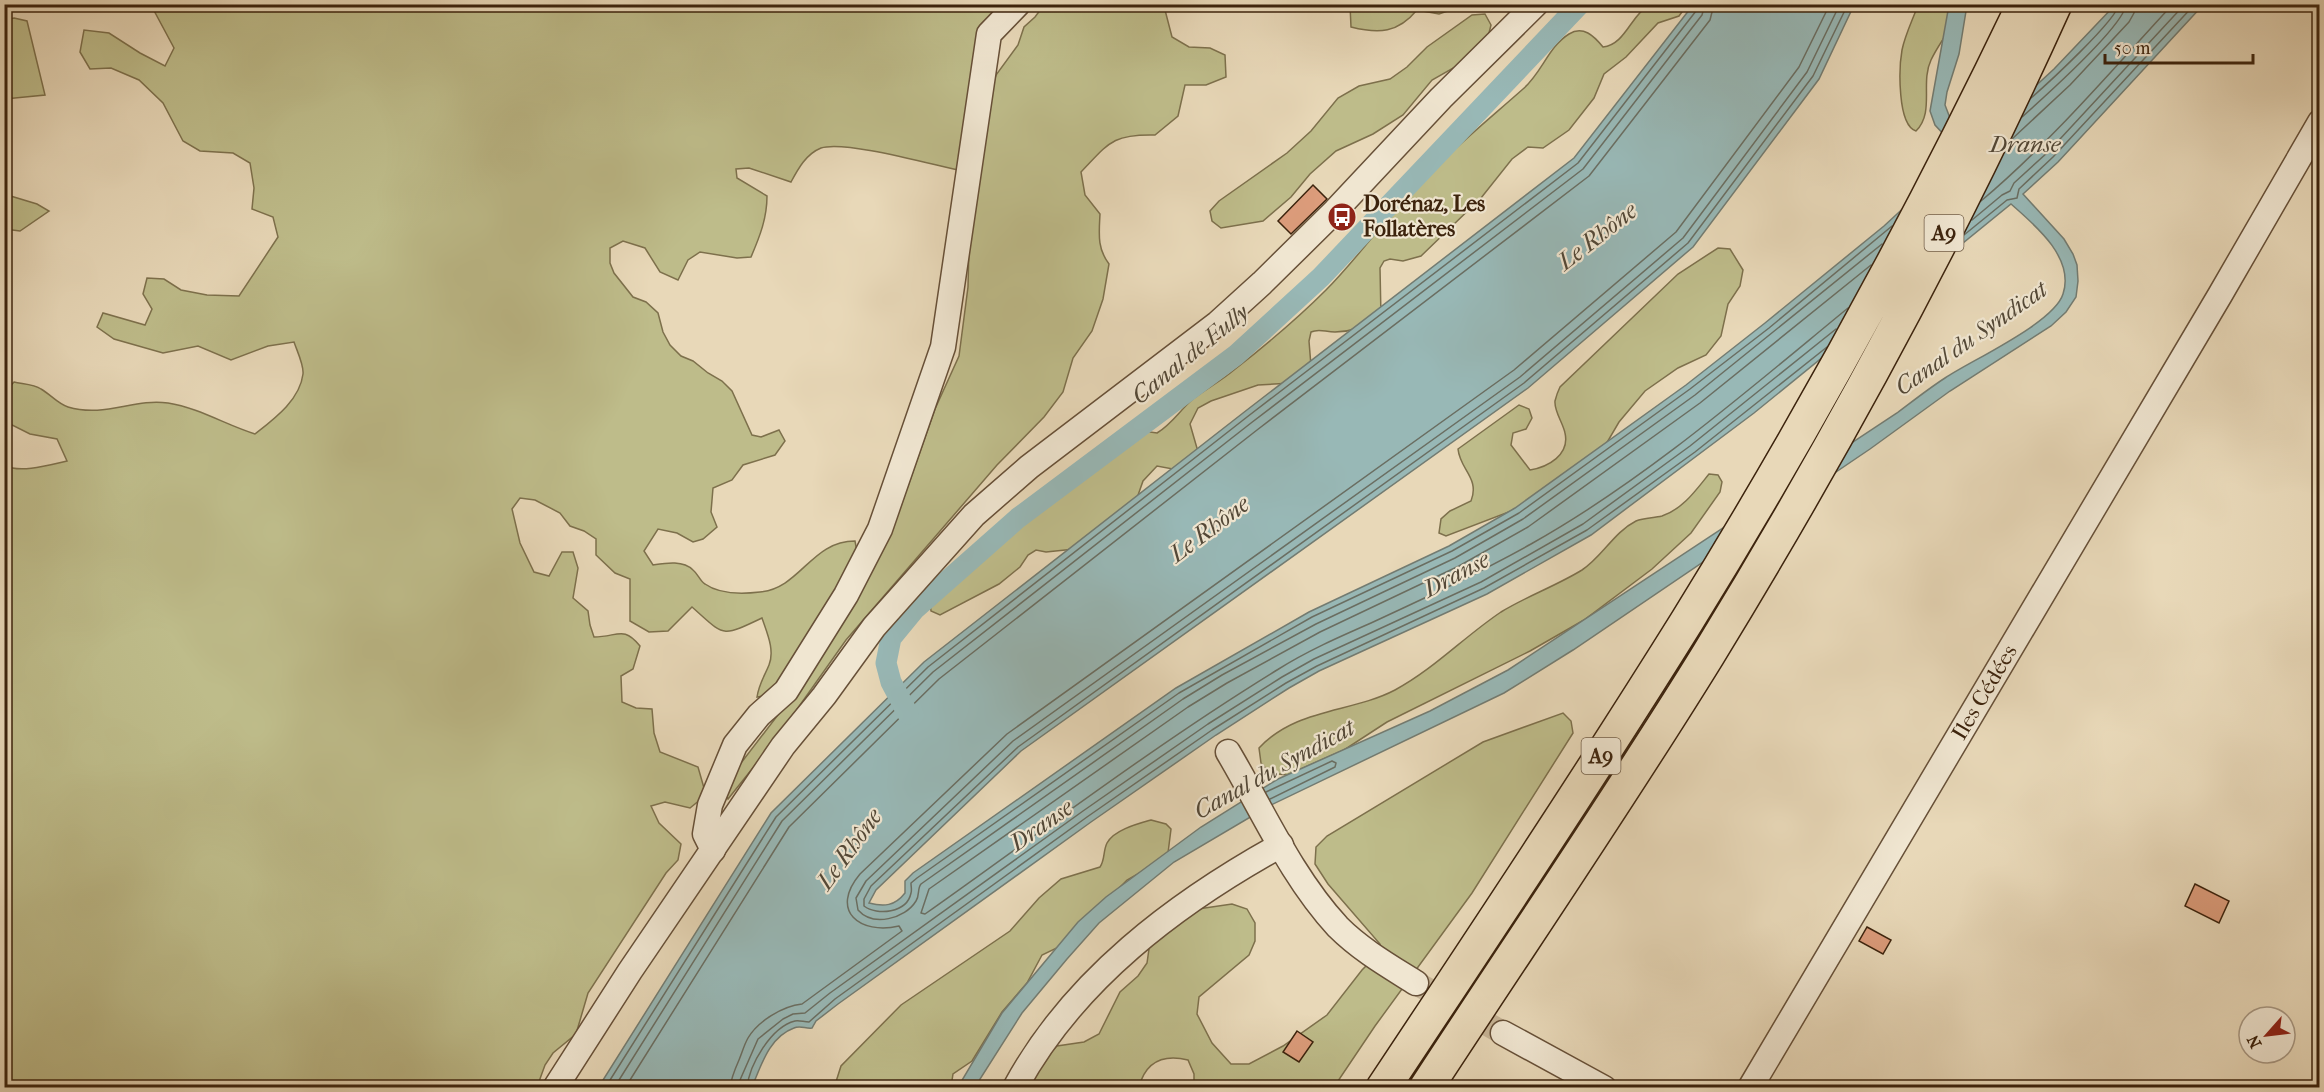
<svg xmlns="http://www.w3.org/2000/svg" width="2324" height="1092" font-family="'IM FELL French Canon',serif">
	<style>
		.green { fill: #bebc8a; stroke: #7d704c; stroke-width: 1.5 }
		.water { fill: #98b8b6; stroke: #737c72; stroke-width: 1.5 }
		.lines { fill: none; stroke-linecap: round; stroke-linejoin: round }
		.shore { stroke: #6a6e62; stroke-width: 1.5 }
		.canal { stroke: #98b8b6; stroke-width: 21 }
		.building { fill: #dc9c7b; stroke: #3c230d; stroke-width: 1.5 }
		.street-tunnel { stroke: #c6b496; stroke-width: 24; stroke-dasharray: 24 12; stroke-linecap: butt }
		.street-casing { stroke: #675038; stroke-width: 27 }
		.highway-casing { stroke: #3c230d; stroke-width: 36 }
		.street { stroke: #f0e6d1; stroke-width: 24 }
		.highway { stroke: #e8d8b8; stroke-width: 33 }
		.labels { text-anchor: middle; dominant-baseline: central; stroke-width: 4.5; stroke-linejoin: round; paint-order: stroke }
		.shield { fill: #f0e6d1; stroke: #725e48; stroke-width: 1.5 }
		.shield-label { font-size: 21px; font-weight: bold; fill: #3c230d }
		.poi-label { font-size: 22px; font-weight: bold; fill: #3c230d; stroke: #f0e6d1; text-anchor: start }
		.street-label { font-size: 22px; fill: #3c230d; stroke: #f0e6d1 }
		.water-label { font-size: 24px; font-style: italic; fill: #534837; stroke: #f0e6d1 }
	</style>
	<rect width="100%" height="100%" fill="#e8d8b8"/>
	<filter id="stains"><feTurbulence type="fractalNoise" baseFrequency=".00333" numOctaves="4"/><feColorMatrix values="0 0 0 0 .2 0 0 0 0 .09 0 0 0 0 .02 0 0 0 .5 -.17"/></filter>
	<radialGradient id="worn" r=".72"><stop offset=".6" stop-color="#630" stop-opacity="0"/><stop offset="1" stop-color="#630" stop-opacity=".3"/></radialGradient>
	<path class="green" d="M151,5H1015L976,62L962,171C933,165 845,140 821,148C806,154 798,169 791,182L749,168L736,169L737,178L767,196C767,218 760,236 751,257L737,258L700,252L688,260L678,280L660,272L645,248L623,241L610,248V263L614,273L633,297L646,302L658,313L663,332L670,345L681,356L693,361L708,373L722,381L732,391L752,435L761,437L779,430L785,441L775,455L743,465L732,480L713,488L711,512L717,527L703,539L693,542L677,533L658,529L644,551L653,565C666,563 683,560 693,570C698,574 700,581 705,584C719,594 743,594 760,592C801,588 811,541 855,541L857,552L777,694L757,697C759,684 764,677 769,665C775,650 767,633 762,618C720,638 725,636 692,607L668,631L649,632L630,621V579L615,573L596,555V539L584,531L570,526L560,513L535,500L520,498L512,509L520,543L534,572L549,576L562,552H573L578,568L573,598L588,611L590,625L594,637C618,637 623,625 640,646L633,669L621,676L622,702L636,708L652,709L654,733L660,752L698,767L706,795L690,808L665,802L651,806L659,823L681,844L678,860L666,873L588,993L576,1034L553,1053L545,1065L537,1087H5V466C22,473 49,465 67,461L57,439L30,434L10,424L5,411L4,393L14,382C23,384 34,384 41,389C50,394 58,404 68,407C105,418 134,398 168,403C199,408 226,425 255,434C274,419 300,400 303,374C304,365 297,351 294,342L268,346L231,360L198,346L163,353L114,339L97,327L103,313L145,325L152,309L143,294L147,278L164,279L181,290L207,295L239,296L278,237L273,217L252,209L254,188L250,163L233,153L200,151L183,141L163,103L139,80L111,68L90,69L80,52L84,30L109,33L140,53L165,66L174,48Z
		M1044,5H1167L1165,10L1172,37L1189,47L1210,48L1225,55L1226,77L1206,85H1185L1178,116L1155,135C1112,134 1109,143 1081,172L1085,195L1100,214C1099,234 1097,248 1109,264L1103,299L1092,331L1073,358L1063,392L1044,417L997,465L846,640L776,739L728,799L726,795L728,780L797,690L883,547L898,514L935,409L959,356L968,287L969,246L984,114L996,75L1018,45L1024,27L1035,17Z
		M1350,5V4L1465,5L1439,14L1417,10C1398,33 1379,34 1351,27Z
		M1649,5H1687L1679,16L1658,23L1626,57L1604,74L1594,98L1569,130L1543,148L1528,147L1512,159L1481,198L1421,256L1403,261L1390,259L1384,261L1380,268L1381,317C1367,326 1352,332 1335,332C1325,332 1319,328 1311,332L1309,341L1311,366L1292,383L1258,385L1211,401L1198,408L1190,424L1201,462L1189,472L1157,466L1143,481L1130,518L1094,547L1046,552L1036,550L1028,555L1020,567L999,584L940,615L931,611L930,602L937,590L1023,525L1110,454L1125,437L1143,431L1157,433C1172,424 1180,410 1193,399C1206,389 1221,381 1234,370C1266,345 1297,319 1326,290C1359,257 1386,217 1419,184C1451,150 1488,120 1523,89C1542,73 1548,47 1569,34C1583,25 1594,36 1603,47C1625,45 1631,15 1649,5Z
		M1918,5H1967C1955,22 1940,41 1931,60C1920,83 1935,112 1916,131C1897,125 1899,67 1902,50C1905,35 1913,19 1918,5Z
		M1485,14L1491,25L1488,37L1471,58L1432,80L1403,115L1373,134L1336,151L1310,174L1291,197L1263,221L1221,228L1212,221L1210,211L1219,201L1287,153L1311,131L1338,98L1359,86L1390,79L1407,67L1427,47L1472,15Z
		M14,18L27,21L45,95L5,99V20Z
		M4,194L37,204L49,211L20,231L5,229Z
		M1718,248L1730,249L1743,270L1740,286L1728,304L1721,336L1706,355L1678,368L1645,391L1619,422L1595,463L1540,500L1446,536L1439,533L1441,519L1450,511L1471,501C1480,478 1460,470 1458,449L1519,405L1529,409L1532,418L1526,429L1513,433L1511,445L1530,470C1548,467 1570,455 1565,433C1563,423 1554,411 1555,401C1556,397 1558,391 1560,387L1678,274Z
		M1709,474L1718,475L1722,482L1720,492L1691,533L1652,569L1584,620L1530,651L1387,722L1344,750L1287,775L1270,773L1261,763L1259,748C1296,708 1351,713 1395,690C1434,669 1465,636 1501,612C1527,596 1556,586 1582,570C1602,557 1614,532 1636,521C1644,518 1654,518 1662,516C1683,509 1696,490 1709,474Z
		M1563,713L1571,721L1573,733L1472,893L1375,1026L1334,1087H1194V1074L1188,1060C1163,1054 1146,1061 1139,1087L1014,1088L1057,1046L1084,1042L1099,1034L1120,992L1138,976L1147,963L1149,949L1147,922L1157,915L1232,904L1247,909L1255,923V941L1249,955L1199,997L1197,1014L1212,1043L1231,1064H1249L1283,1046L1327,1015L1362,970L1381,951L1380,944L1328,884L1315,864L1316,847L1327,836L1483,742Z
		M1151,820L1166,824L1171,829L1168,853L1157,863L1127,880L1061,946L1042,955L1027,983L1002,1012L972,1061L953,1074L951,1087L834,1088L841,1066L901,1005L1010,931L1039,898L1061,879L1100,867C1105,860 1103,851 1107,843C1114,830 1137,824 1151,820Z"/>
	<path class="water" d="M1693,5H1854L1819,79L1693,247L1528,388L1021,751L876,890L869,903C884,907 895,906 905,893V881L913,873L1176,688L1309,612L1449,546L1515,508L1686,385L1765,323L1884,226L1962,154L1935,125L1930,111L1949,5H1967L1959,54L1947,92L1945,105L1950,118L1974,143L2054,69L2115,5H2203L2058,162L2023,194L2064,239L2073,254L2077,265L2078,281L2076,297L2066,312L2051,326L1950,391L1870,449L1573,650L1504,693L1269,806L1174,862L1099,923L1067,959L1022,1013L975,1087H958L1002,1013L1078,922L1106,897L1201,827L1278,779L1430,711L1508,670L1897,413C1913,401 1928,389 1945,378C1972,360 2054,323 2063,294C2075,258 2035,225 2011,204L1754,413L1591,535L1487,594L1319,671L1289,688L1216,735L1091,822L838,1004L816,1021L812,1028C806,1029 800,1025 794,1028C769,1037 761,1066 752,1087L598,1088L771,813L924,662L1243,413L1574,158Z"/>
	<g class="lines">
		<path class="shore" d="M1840,4L1807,72L1683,238L1520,377L1013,741L866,881L856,898L858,910C873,927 905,919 916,901C920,895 917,889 921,884L1183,699L1222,675L1316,624L1455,558L1523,519L1695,395L1882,244
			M1848,4L1813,76L1688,243L1524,383L1018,747L871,886L864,899V906C877,916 907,913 911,893C912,890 911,887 911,883L917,878L1179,693L1312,617L1452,551L1519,513L1690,389L1769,328L1892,226
			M2031,98C2046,85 2117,20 2119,4
			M2022,117C2041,100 2125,25 2126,4
			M2012,139L2070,85L2129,22L2134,13L2135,4
			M1981,201C2050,143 2111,71 2173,4
			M1972,220L2002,195L2010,191L2014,183L2048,152L2185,4
			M1964,235L2007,200L2017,198L2019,189L2053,157L2195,4
			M1848,308C1747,391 1645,480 1531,544C1479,573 1425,598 1371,623C1339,637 1307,651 1277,670C1155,745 1041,832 925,914L921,913L929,889L1188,707L1227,683L1320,632L1459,566L1528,527L1700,403L1871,265
			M1266,792L1332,761L1336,763L1335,767L1270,799
			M605,1088L776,817L928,667L1247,417L1578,163L1696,11L1697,4
			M614,1088L782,821L933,672L1251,423L1583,169L1702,15L1705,4
			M625,1088L789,827L939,679L1257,430L1589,176L1710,20L1714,4
			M730,1088C731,1078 735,1069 739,1060C742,1053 744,1045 748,1038C758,1021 783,1006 802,1004L902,931L899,926C860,935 829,911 860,874L1007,734L1514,370L1676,232L1799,67L1830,4
			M739,1088L740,1080L758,1039L783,1019L793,1014L805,1013L830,993L1083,811L1208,724L1282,677L1314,659L1481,582L1583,524L1690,446L1836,329
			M747,1088C749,1065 771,1027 795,1021C799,1020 804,1022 809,1022L835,999L1087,817L1212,730L1286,683L1317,666L1484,588L1587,530L1695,452L1827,347"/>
		<path class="canal" d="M908,714L891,682L886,663L891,638L914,610L1018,518L1236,355L1321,277L1580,4"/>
	</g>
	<path class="building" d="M1313,185L1327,199L1291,234L1278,221Z
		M2195,884L2229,901L2219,923L2185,906Z
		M1867,927L1891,940L1883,954L1859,941Z
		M1297,1031L1313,1042L1299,1062L1283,1052Z"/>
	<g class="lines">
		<path class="street-tunnel" d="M1416,983L1503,1033"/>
		<g class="street-casing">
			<g id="street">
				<path d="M1228,752C1263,811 1291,876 1338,927C1361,950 1389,966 1416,983"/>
				<path d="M713,850L705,834L710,805L735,745L759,715L786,691L846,595L880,529L943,347L989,34L1018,4"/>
				<path d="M1503,1033L1604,1088"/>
				<path d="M555,1088L630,971L783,746L824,696L874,627L974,515L1029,467L1218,323L1262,283L1335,211L1441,98L1536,4"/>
				<path d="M1015,1088C1073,980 1176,903 1281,845"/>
				<path id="s1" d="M1750,1088L2220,295L2320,122"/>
			</g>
		</g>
		<g class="highway-casing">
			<path id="highway" d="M1383,1088C1486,933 1589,778 1687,621C1810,422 1923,215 2024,4
				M1426,1088C1520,944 1618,801 1708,655C1836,446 1954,228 2055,4"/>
		</g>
		<use href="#street" class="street"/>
		<use href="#highway" class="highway"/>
	</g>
	<defs>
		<g id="bus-disc" transform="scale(1.5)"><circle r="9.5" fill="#8f2418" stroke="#f0e6d1"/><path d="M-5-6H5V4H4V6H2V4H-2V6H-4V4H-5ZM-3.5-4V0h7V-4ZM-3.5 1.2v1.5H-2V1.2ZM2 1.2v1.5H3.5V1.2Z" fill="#fff"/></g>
	</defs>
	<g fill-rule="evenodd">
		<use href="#bus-disc" x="1342" y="217"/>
	</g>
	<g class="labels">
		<g class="shield">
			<rect x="1924.5" y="215" width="39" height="36" rx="4.5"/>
			<rect x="1581.5" y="738" width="39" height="36" rx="4.5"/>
		</g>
		<g class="shield-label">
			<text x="1944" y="233">A9</text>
			<text x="1601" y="756">A9</text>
		</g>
		<g class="poi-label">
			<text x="1363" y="204">Dorénaz, Les<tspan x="1363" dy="25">Follatères</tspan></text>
		</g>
		<g class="street-label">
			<text stroke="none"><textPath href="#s1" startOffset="460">Iles Cédées</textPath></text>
		</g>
		<g class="water-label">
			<text x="2025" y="144">Dranse</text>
			<text transform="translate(1597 236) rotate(-38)">Le Rhône</text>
			<text transform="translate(1971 338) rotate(-35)">Canal du Syndicat</text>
			<text transform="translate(1190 354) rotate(-39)">Canal de Fully</text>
			<text transform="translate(1209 529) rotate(-37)">Le Rhône</text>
			<text transform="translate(1456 574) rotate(-28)">Dranse</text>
			<text transform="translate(1274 769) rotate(-29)">Canal du Syndicat</text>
			<text transform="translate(1041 825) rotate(-35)">Dranse</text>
			<text transform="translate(849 849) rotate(-54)">Le Rhône</text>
		</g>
	</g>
	<rect width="2324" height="1092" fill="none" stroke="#e8d8b8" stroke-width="24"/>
	<rect x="6" y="6" width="2312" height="1080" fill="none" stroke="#3c230d" stroke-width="3"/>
	<rect x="12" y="12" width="2300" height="1068" fill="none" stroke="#3c230d" stroke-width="1.5"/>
	<g transform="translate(2267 1035) rotate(242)"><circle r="28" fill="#f0e6d1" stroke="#a89883" stroke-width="1.5"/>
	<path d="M0-4.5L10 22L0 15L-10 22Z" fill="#8f2418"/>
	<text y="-9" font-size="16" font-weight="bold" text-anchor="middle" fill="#3c230d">N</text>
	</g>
	<path d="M2105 54v9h148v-9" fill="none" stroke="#3c230d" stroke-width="3"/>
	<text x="2114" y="54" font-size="18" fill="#3c230d" stroke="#f0e6d1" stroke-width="4.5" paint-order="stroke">50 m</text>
	<rect width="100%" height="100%" filter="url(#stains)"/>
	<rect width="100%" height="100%" fill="url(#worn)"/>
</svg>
